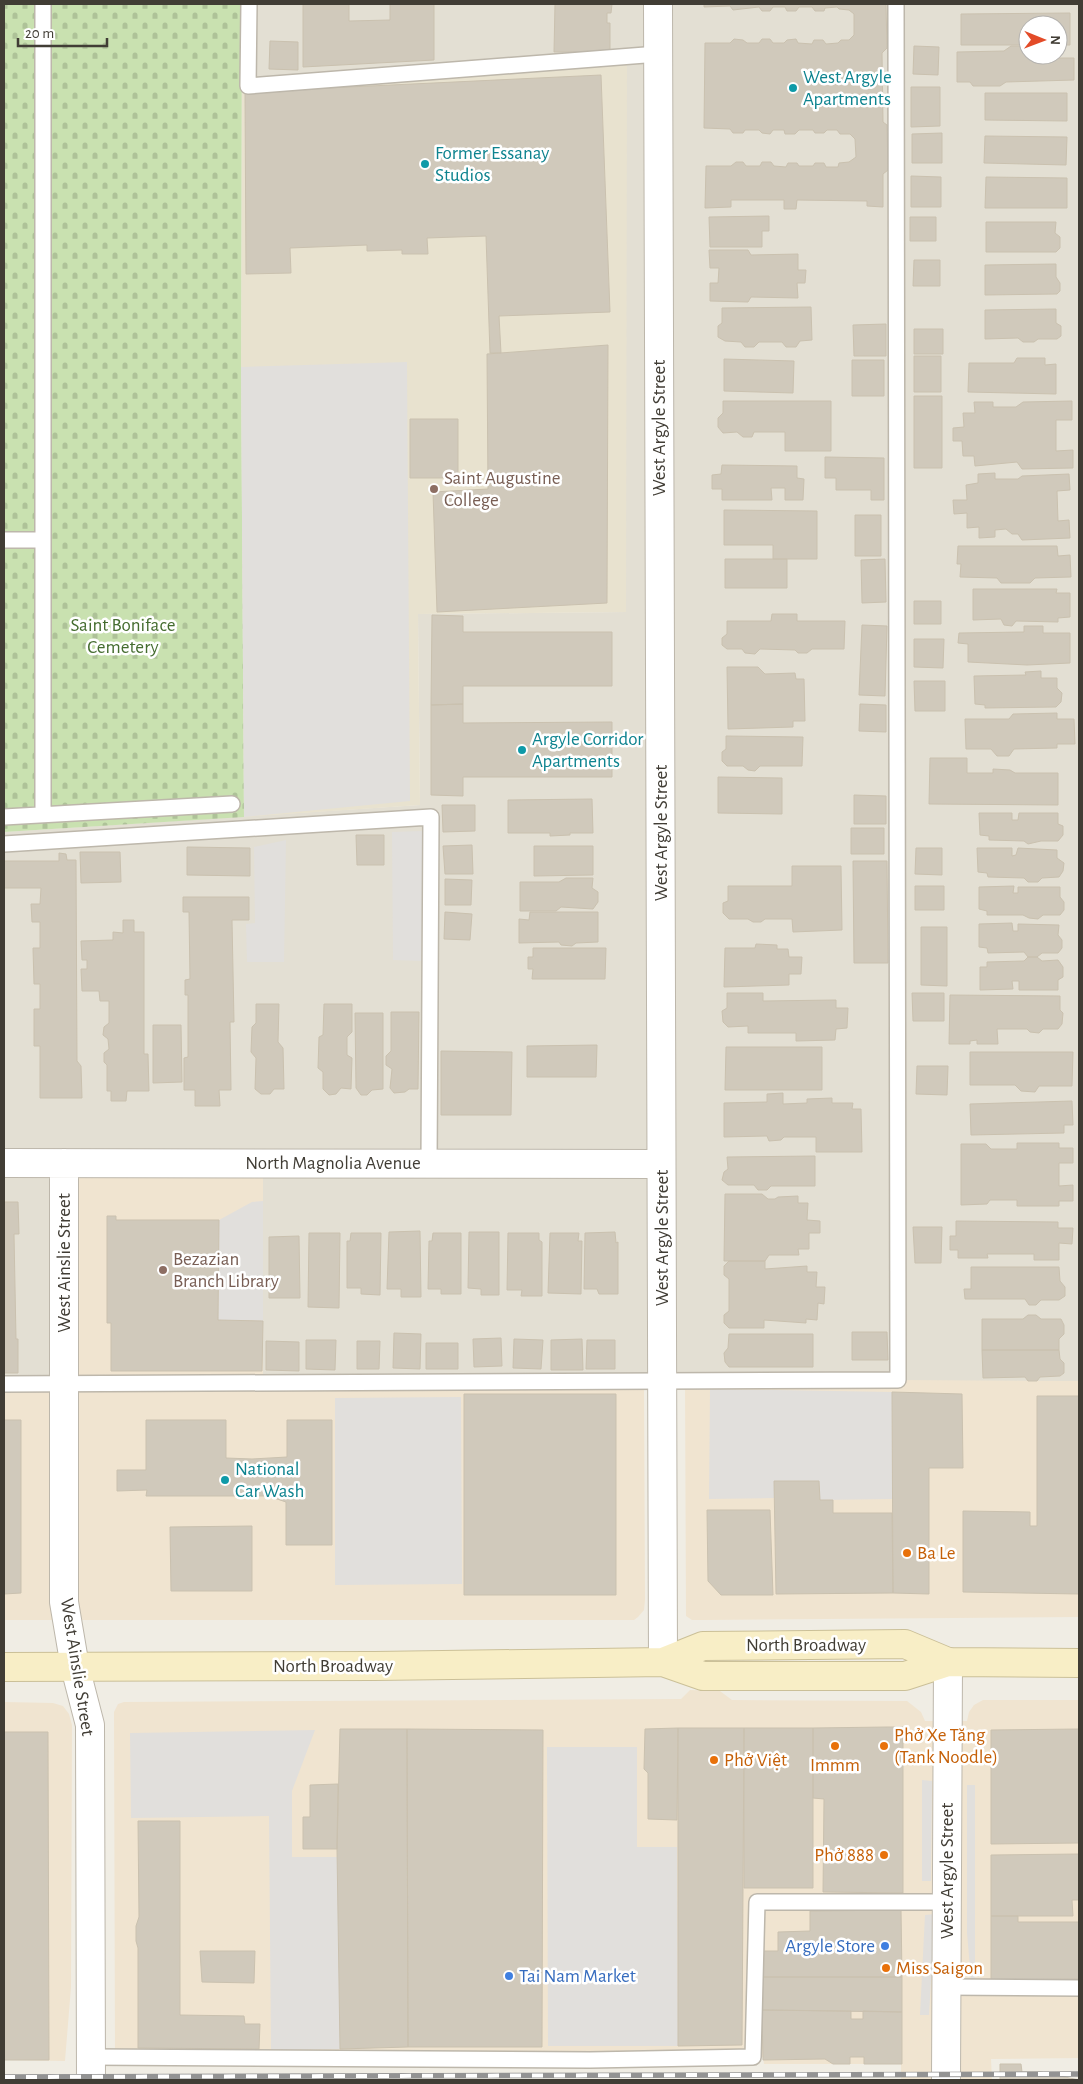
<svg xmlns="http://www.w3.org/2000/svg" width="1083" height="2084" font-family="'Alegreya Sans',sans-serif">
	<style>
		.residential { fill: #e3dfd3; fill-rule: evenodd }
		.commercial { fill: #f0e4d0 }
		.education { fill: #e8e2cf }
		.cemetery { fill: url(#cemetery-stones) }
		.parking { fill: #e1dfdc }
		.building { fill: #d0c9bb; stroke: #cac1af }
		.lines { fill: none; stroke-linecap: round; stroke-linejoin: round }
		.service-casing { stroke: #bdb7ab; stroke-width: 18 }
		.minor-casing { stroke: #bdb7ab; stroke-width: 30 }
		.secondary-casing { stroke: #cbc098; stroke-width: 30 }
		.service { stroke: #fff; stroke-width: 15 }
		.minor { stroke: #fff; stroke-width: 28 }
		.secondary { stroke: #f8eec6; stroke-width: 28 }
		.rail-casing { stroke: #939393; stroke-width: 5.5 }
		.rail { stroke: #fff; stroke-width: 4; stroke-dasharray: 11; stroke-linecap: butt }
		.culture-dot { fill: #0f9aa8; stroke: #fff; stroke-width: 2 }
		.education-dot { fill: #8d6e63; stroke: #fff; stroke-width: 2 }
		.food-dot { fill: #e8710a; stroke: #fff; stroke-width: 2 }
		.shop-dot { fill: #3f7fe0; stroke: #fff; stroke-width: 2 }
		.labels { text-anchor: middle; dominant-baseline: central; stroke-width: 5; stroke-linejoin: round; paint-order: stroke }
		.culture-label { font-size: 19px; fill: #0d838f; stroke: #fff; text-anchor: start }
		.street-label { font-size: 19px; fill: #413d35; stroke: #fff }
		.education-label { font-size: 19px; fill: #785e54; stroke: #fff; text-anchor: start }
		.park-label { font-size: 19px; fill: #446c2f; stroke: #fff }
		.food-label { font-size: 19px; fill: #c56008; stroke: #fff; text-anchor: start }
		.shop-label { font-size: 19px; fill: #366cbe; stroke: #fff; text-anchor: end }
	</style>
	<defs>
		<pattern id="cemetery-stones" width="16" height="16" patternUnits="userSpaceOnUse" patternTransform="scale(1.25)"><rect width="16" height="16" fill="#c9e1b0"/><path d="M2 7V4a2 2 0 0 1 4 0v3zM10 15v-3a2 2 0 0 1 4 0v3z" fill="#aec298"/></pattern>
	</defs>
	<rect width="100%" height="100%" fill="#f0ede4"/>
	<path class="residential" d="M242,4H1079V1381L4,1382V832L420,805L418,614L626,612L242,86ZM1028,25H1058V55H1028Z"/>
	<path class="commercial" d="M69,1167L263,1168V1378L644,1381L645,1600L644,1610L638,1617L634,1620H4V1382L67,1381Z
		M898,1380L1079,1381V1617L702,1620H692L686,1616L685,1381Z
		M690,1690L720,1691L732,1700L907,1701L921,1712L925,1721H967L969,1712L974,1705L983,1700H1079V2058L991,2059L992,2080H901V2064H764L763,2057L115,2056L114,1712L118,1704L124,1702L681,1699Z
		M4,1702L53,1703L63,1706L69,1714L72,1725L71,1987L65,2061L4,2060Z"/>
	<path class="education" d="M627,64L626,612L418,614L420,805L244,817L241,367L242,86Z"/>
	<path class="cemetery" d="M4,4H242L241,367L244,817L4,832Z"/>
	<path class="parking" d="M407,362L410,801L244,817L241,367Z
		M422,831V961L393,960L392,832Z
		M286,840L284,962H247L246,924L255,923L254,847Z
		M263,1201V1321L218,1320L219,1220L252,1202Z
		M710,1389L892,1392V1499L820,1500L819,1481H774V1498L709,1499Z
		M461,1397L462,1584L335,1585V1398Z
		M315,1730L292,1791V1857H338L340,2049L271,2050L269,1816L131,1818L130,1733Z
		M547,1747H637V1847H677L678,2046H548Z
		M922,1780L932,1781L931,1881H922Z
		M967,1785H975V1979H971L967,1933Z
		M935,1914L929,2015H920L925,1915Z"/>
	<path class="building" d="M303,4H349V21L390,20V4H434V60L303,67Z
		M555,4H612L611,13H607V23H610V52H554Z
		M704,4H886L887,48L882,53L883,122L887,125L888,170L883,174V207L867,206V201L797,200L796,209H784V200H731V207L705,208L706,166H731L736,162H743L746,166H760L762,162H771L774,166L786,167L788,163H797L799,166H813L815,163H824L826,167H838L839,163L849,162L856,157L855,139L850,134H840L837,130H827L824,133H815L813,130H799L795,134H785L784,130H773L770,134L762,133L759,130H745L743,133H733L730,129L704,128L705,43H730L734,39L743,40L747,43H759L762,39H770L773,43H784L787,40L796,39L798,43L812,44L814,40H823L826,44L838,43L841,40H849L854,35V14L849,10L839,9L837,7L825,8L824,11H815L812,7H799L796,11H787L785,7H773L770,11H762L759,7L733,10L730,6L704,7Z
		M1070,13V45H1058V25H1028V45H961V14Z
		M270,41L298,42V70L269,69Z
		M914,46L939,47L938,75L913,74Z
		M1011,46H1028V55H1058V46V58H1074V80L1006,82L1000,86H973L970,82H957V52L1004,51Z
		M601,75L610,312L499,316L501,353H490L486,236L427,238L428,254H402V250L367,251V245L290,248L291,273L246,274L245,92Z
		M911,87H940V126L911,127Z
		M985,93H1067V121L985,120Z
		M942,133V163H912V134Z
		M985,136L1067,137L1066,165L984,163Z
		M911,176L941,177V207H911Z
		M986,177L1067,178V208H985Z
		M769,216V231H762V247H710L709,217Z
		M910,217H936V241H910Z
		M986,222H1056L1055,233L1060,237V248L1056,252H986Z
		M709,250H748L751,255L798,254V270H806L805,283H797L798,298L751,297L748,302L710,301V283H718L719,268H710Z
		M914,260H940V286H913Z
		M1056,264V277L1060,283V291L1057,294L985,295V265Z
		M811,307L812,340L800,341L796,347H786L782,342H759L754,347H745L741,342L725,341L718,337V326L722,323V308Z
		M1056,309V323L1061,326V336L1057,339H1038L1034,342H1023L1018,338L985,339V310Z
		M886,324V356H854L853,325Z
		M914,329H943V354H914Z
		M608,345L607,603L437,612L433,492L488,489L487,354Z
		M914,356H941V392H914Z
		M1017,358H1045V365L1056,364V394L968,392L969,363H1014Z
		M724,359L794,361L793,393L724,391Z
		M852,360H884V396H852Z
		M914,396H942V468H914Z
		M723,401H831V451H785V432H754L752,437H743L737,432L723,433L718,427V418L723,413Z
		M1072,401V420H1056V451L1073,450V468L1022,469L1017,462L975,466L974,456H963L962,441H953V428L964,427L963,413H975L974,402H993V407H1016L1023,402Z
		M410,419H458V478H410Z
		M825,457L884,458V500H871V490H836V478H825Z
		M722,465L797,466V478L804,479L803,500H785V488H771L772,500H722V489H712V475L721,474Z
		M995,473V479H1018L1022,476L1069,474L1070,490L1057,491L1058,521L1069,520L1070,538L1022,540L1018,534H1012L1006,529L995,530V537L979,538V527L967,528V513L954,514L953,500H967L966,485L978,483V474Z
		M724,510L817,511V559H773V545H724Z
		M855,515H881V556H855Z
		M958,546H1057L1058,556L1070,555L1071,577L1035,578L1030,583H1001L997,578L960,577L961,564H957Z
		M725,559H787V588H725Z
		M885,559L886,602L862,603L861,560Z
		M973,589H1057L1056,593H1070V617L1058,618V622L1016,621L1012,626L1004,625L1001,619L973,620Z
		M914,601H941V624H914Z
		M772,614H797V621H845L844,649H812L807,653H798L795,650L760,649L755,654L745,653L742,649H727L722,645V638L727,634V621H771Z
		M432,615L463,616V632H612V686H463V704L431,705Z
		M862,625L887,626L885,696L859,695Z
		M1024,626H1043V633H1070V663L1027,665L968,662V644L958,643L959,633L1024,632Z
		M914,639H944L943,668L914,667Z
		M727,667H758L765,674L795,673L796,679H804L805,721H793V727L728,729Z
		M1041,671V678H1057V688L1062,693L1061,702L1056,707L985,708V705L975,704L974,676L1026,675L1025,672Z
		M914,681H945V711H915Z
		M463,704V723L612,722V777H463V796L431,795V705Z
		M860,704L886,705V732L859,731Z
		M1057,713V719H1074L1075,744H1057V748L1014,749L1009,756H997L991,749H966L965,719H1009L1013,714Z
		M726,736L803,737L802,766H760L755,771L748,770L743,766H727L722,761V752L726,749Z
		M930,758H967V773H993V769L1010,770L1015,773H1058V805L929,804Z
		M718,777L782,778V814L718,813Z
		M854,795L886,796V824H854Z
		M592,799L593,833H570V835L550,836V833H508V800Z
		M442,805H475V831L443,832Z
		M979,813H1012V820H1018L1019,813H1058V824L1063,826V835L1058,841H1041L1028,844L1024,841L989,840V836L980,835Z
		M851,828H884V854H851Z
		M356,835H384V865H357Z
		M472,845L473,874H445L443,846Z
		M534,846H593V875L534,876Z
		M187,847L250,848V876L187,875Z
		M916,848H942V875L915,874Z
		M977,848H1012V856L1016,855L1018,848L1057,850V858L1064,863L1063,871L1059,877L1042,878L1038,882H1028L1024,878L988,877L987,873L978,872Z
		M80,852H120L121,882L81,883Z
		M59,853L66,854L67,860H76L77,1061L81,1066L82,1098H40V1046H34V1009H40V984H34L33,948H40V922H32L31,904H40L41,888H4V861H59Z
		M853,861H887L888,963H854Z
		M792,866H841L842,930L793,932L792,919H765L761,922H753L748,919H729L723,913V903L728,901V886H792Z
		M566,878H593L592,888L598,892V902L593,909L561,907L556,911H520V882H559Z
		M445,879L472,880L471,905H445Z
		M915,886H944V910H915Z
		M1014,886L1013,893H1018V887H1060V897L1064,902V910L1060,915H1043L1038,919L1029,918L1023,915H987V911L979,909V887Z
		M183,897H249V920H232L234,1022H230L231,1090H219L220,1106H195V1090H184V1058L188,1057V995H185V980L190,979L189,912H183Z
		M445,912L472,914L470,940L444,939Z
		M530,912H598V942L576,943L572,946L561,945L559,942L519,943V919L529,920Z
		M123,920H134V932H144V1054H148L149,1091H127L126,1101H111V1091H107V1065L104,1062V1053L109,1049L108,1039L103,1035L104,1027L109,1023V1001H100L99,991H82L81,969H87V960H82L81,941L113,940V932L123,933Z
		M1012,923L1013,931H1018V924L1059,925L1058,935L1062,940V948L1058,953H1042L1037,957H1028L1024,952L988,953L987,948L979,947V924Z
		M921,927H947V986L921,985Z
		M756,944L777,945V949H788L789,957H802L801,974H789V985L724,987L725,948H755Z
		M533,948H606L605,979H532L533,969H528V957H533Z
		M1028,957H1037L1042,961L1058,960L1063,967V977L1058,980V990H1019V981H1012L1013,989L980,990V967H987V962L1024,961Z
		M727,993H763V1001L836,1000V1008H848L847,1028L836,1029L835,1040L796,1041V1033H748V1026L728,1027L723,1022L722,1011L727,1008Z
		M912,993H944V1021H913Z
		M950,995L1060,996V1010L1063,1013L1062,1024L1058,1029H1043L1039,1033L1030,1032L1027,1029H997L998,1044H977V1040L970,1041V1044H949Z
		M256,1004H279L278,1042L283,1048L284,1089H274L270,1094H261L255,1089L256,1058L251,1052L252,1027L256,1023Z
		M324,1004H352V1032L347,1037V1055L352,1058L351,1089L341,1088L336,1094L329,1095L323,1089V1072L318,1068L319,1037L323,1035Z
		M391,1012H419L418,1089H409L405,1092L394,1093L390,1088L392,1069L386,1065V1056L391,1051Z
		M355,1013H383V1089L372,1090L367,1095H361L356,1088Z
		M153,1025H181L182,1082L153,1083Z
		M597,1045L596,1077H527V1046Z
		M726,1047H822V1090H725Z
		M441,1051L512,1052L511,1115H441Z
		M970,1052H1073L1072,1086H1039L1035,1092L1021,1091L1015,1085H970Z
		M917,1066H948L947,1095L916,1094Z
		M783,1093V1104L807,1103V1099L832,1098V1103H853L852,1109H861L862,1152H816V1137H784L781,1140L769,1141L767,1136L724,1137V1103L767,1102V1094Z
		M1072,1101L1073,1125H1064V1133L971,1135L970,1104Z
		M1017,1143H1059V1148H1073V1163H1059V1186L1073,1185V1201H1059V1206H1017V1200H990L987,1204L961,1205V1144H986L991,1149H1017Z
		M815,1156V1186H771L767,1190H758L754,1185H728L722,1180L724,1172L728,1169L727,1157Z
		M725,1194H762L768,1199H775L778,1197L798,1196V1203H808L807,1220L820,1221V1233H809V1249H798L799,1255H769L765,1261H724Z
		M4,1202H18L19,1234H14L16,1339H18V1373H4Z
		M107,1216H116V1220H219L218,1320L263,1321L262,1371H111V1323H107Z
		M956,1221L1058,1222V1228H1073L1072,1244L1059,1243V1260H1034V1254H987L988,1258H958V1250H950V1236H956Z
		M913,1227H942L941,1263H915Z
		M420,1231L421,1297H401V1289H387L389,1232Z
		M469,1232H499V1295H481V1289L468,1288Z
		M615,1232L616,1243L618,1242V1294H599L597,1289H584L585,1233Z
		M309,1233H340L339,1308L308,1307Z
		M351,1233H381L380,1295L361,1294V1288H347V1241H350Z
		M433,1233H461V1294H441V1289H428L429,1241H432Z
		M508,1233H539V1240L542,1242V1296H521L522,1290H507Z
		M550,1233H579L578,1241H582L581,1294L548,1293Z
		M299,1236L300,1298H269V1237Z
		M729,1261H765V1269L807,1266V1272H817L816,1287H825L824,1304L818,1303L817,1320L806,1319V1323L764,1320V1328H729L724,1323V1315L729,1311V1279L724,1275V1266Z
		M971,1267H1059L1060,1281L1065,1287V1296L1059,1300H1041L1036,1305H1029L1025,1299H965L964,1289H971Z
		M1028,1315H1036L1041,1319H1061L1064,1325V1334L1059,1339V1350H982V1319H1023Z
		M852,1332H887L888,1360H852Z
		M394,1333L421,1334L420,1369L393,1368Z
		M729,1334H813V1367H729L725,1362L724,1353L728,1348Z
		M501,1338L502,1366L474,1367L473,1339Z
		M514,1339L543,1340L541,1369L513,1368Z
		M582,1339L583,1370H551V1340Z
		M306,1340H336L335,1370L306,1369Z
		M587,1340H615V1369H586Z
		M266,1341L299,1342V1371L266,1370Z
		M357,1341H380L379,1369H357Z
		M426,1343H458V1369H426Z
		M982,1350H1059L1060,1359L1064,1363V1373L1060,1376L1040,1377L1037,1381H1028L1025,1377L983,1378Z
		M892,1392L962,1394L963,1468H929V1594L893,1593Z
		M464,1394H616V1595H464Z
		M1037,1396H1079V1594L963,1592V1511L1030,1512V1526H1037Z
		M4,1420H21V1593L4,1594Z
		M146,1420H226V1458L252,1459L287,1457V1420H332V1545H286V1502L268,1496H146L147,1490L117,1491V1470H146Z
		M774,1481H819L820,1500H833V1513H892L893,1593L776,1594Z
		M707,1510H770L773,1595H721L708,1581Z
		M252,1526V1591H171L170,1527Z
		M887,1727H903V1893L823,1892L824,1799L813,1798V1728Z
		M678,1728L677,1820L648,1819V1773L644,1769L645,1729Z
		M678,1728H744L742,2045L678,2046Z
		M744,1728H813V1888H744Z
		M340,1729H407L408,2047L340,2049L337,1849Z
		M407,1729L543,1730L542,2047H408Z
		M1079,1729V1843L991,1844V1730Z
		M4,1732H48L49,2060H4Z
		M338,1784L337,1849H303V1817H310V1785Z
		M138,1821H180V2015L244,2016L245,2024H260L259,2049L138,2048V1948L136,1941V1926L139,1917Z
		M1079,1854V1900H1072L1073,1916H991V1855Z
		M901,1910L902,1977H762V1951H778V1932L810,1931V1911Z
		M991,1916H1018V1922H1079V1979L991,1980Z
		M200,1951H255L254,1983L202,1982Z
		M762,1977H902V2012L762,2010Z
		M762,2010L851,2011V2019H863V2011L902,2012V2064H864V2057H850V2064H833L825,2059L763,2060Z
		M1000,2064H1021L1022,2072H1041L1079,2080H1000Z"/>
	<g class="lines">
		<g class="service-casing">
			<path id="service" d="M249,4L248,86L658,54
				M4,540H43
				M43,814V4
				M4,817L232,804
				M4,844L431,817L429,1164
				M4,1384L898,1380L896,4
				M947,1987L1079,1988
				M90,2057L590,2060L753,2057L757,1902H947"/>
		</g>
		<g class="minor-casing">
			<path id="minor" d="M658,4L663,1662
				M4,1163L661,1164
				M64,1163V1602L75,1667L90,1725L91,2080
				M946,2080L948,1662"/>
		</g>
		<g class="secondary-casing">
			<path id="secondary" d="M663,1662L703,1676H905L948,1662L1079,1663
				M4,1667L375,1666L663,1662L703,1646L905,1644L948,1662"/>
		</g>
		<use href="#service" class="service"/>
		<use href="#minor" class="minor"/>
		<use href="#secondary" class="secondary"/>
		<g class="rail-casing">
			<path id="rail" d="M4,2077L1079,2074"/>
		</g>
		<use href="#rail" class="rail"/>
	</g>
	<g class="culture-dot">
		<circle cx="793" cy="88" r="5"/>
		<circle cx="425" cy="164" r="5"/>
		<circle cx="522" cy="750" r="5"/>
		<circle cx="225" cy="1480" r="5"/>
	</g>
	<g class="education-dot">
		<circle cx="434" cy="489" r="5"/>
		<circle cx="163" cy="1270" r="5"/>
	</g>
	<g class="food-dot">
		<circle cx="907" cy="1553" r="5"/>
		<circle cx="835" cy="1746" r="5"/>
		<circle cx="884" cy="1746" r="5"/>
		<circle cx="714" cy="1760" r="5"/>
		<circle cx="884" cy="1855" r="5"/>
		<circle cx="886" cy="1968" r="5"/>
	</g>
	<g class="shop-dot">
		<circle cx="885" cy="1946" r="5"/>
		<circle cx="509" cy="1976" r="5"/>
	</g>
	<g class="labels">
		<g class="culture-label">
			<text x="803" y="77">West Argyle<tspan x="803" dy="22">Apartments</tspan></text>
			<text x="435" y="153">Former Essanay<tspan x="435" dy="22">Studios</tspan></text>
			<text x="532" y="739">Argyle Corridor<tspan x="532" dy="22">Apartments</tspan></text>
			<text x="235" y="1469">National<tspan x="235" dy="22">Car Wash</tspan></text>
		</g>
		<g class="street-label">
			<text transform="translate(659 428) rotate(-90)">West Argyle Street</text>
			<text transform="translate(661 833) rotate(-90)">West Argyle Street</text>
			<text x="333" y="1163">North Magnolia Avenue</text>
			<text transform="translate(662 1238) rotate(-90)">West Argyle Street</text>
			<text transform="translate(64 1263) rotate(-90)">West Ainslie Street</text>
			<text x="806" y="1645">North Broadway</text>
			<text x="333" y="1666">North Broadway</text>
			<text transform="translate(77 1667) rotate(81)">West Ainslie Street</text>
			<text transform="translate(947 1871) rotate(-90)">West Argyle Street</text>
		</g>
		<g class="education-label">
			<text x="444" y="478">Saint Augustine<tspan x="444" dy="22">College</tspan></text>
			<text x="173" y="1259">Bezazian<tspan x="173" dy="22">Branch Library</tspan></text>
		</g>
		<g class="park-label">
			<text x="123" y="625">Saint Boniface<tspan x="123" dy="22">Cemetery</tspan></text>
		</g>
		<g class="food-label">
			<text x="917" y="1553">Ba Le</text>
			<text x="894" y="1735">Phở Xe Tăng<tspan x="894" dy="22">(Tank Noodle)</tspan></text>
			<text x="724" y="1760">Phở Việt</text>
			<text x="835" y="1765" text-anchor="middle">Immm</text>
			<text x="874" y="1855" text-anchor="end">Phở 888</text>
			<text x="896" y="1968">Miss Saigon</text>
		</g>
		<g class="shop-label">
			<text x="875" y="1946">Argyle Store</text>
			<text x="519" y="1976" text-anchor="start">Tai Nam Market</text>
		</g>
	</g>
	<rect width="1083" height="2084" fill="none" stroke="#413d35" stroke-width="10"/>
	<g transform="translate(1043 40) rotate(91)"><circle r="24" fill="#ffffff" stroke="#b3b1ae"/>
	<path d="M0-4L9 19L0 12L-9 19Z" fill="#e34b28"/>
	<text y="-8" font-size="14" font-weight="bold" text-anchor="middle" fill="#413d35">N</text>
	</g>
	<path d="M18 38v8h89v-8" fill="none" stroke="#413d35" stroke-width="2.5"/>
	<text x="25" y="38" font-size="15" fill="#413d35" stroke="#ffffff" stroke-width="4" paint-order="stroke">20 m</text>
</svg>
